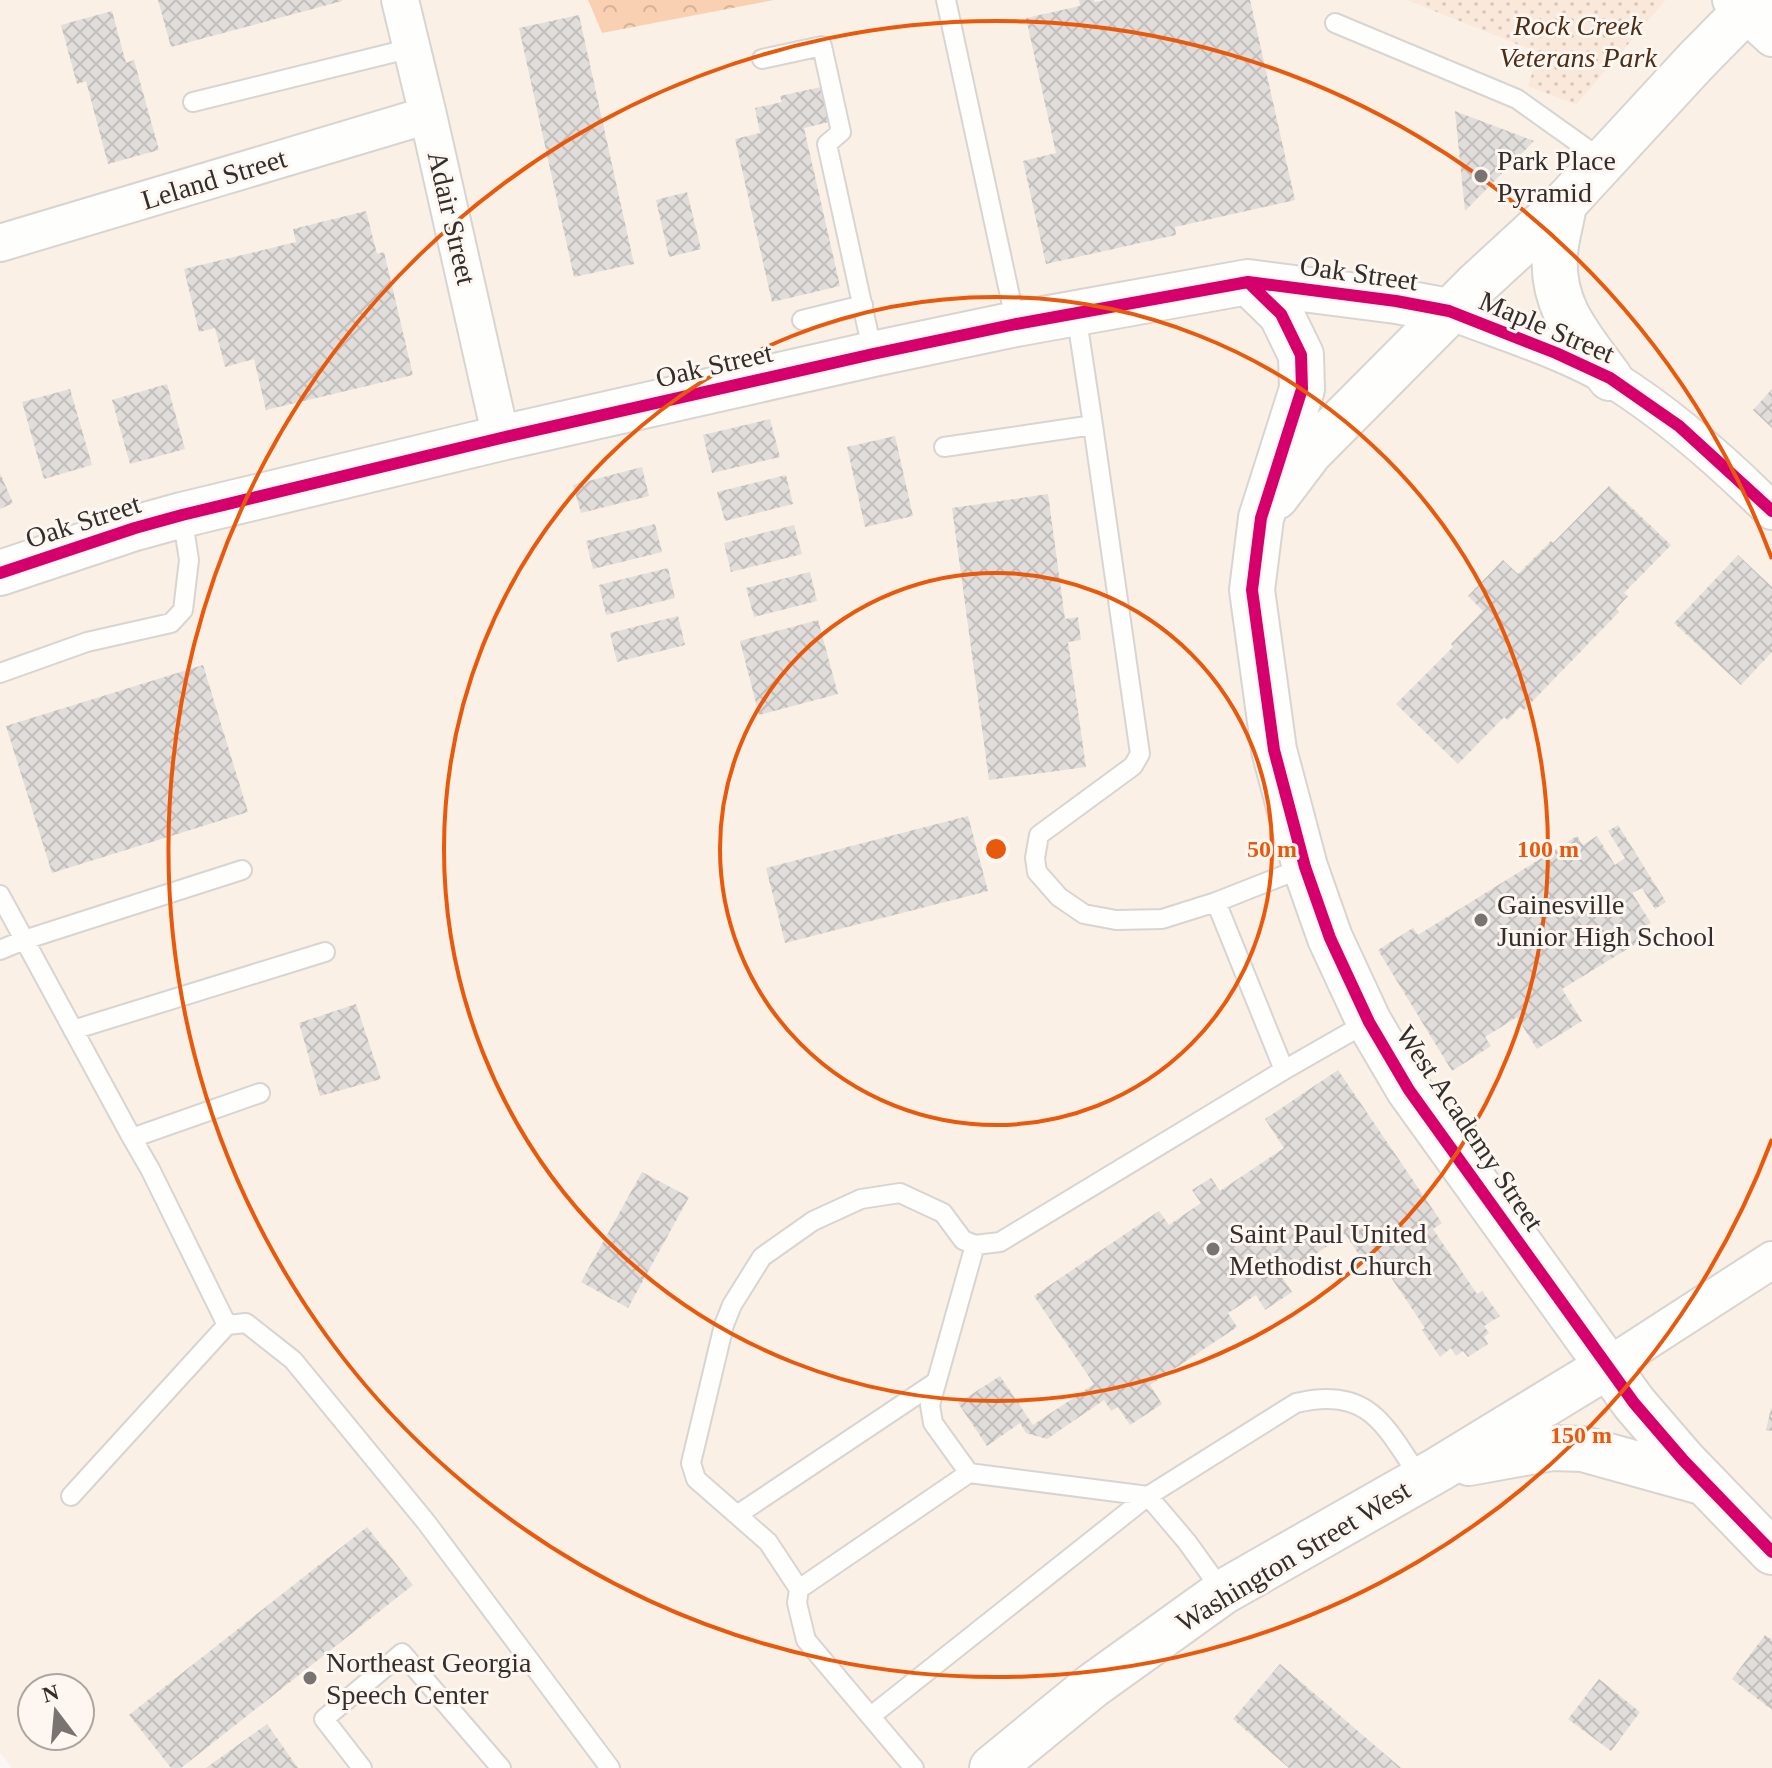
<svg xmlns="http://www.w3.org/2000/svg" width="1772" height="1768" font-family="Georgia,serif">
	<style>
		.commercial { fill: #fbf0e5; fill-rule: evenodd }
		.forest { fill: url(#forest-crowns) }
		.park { fill: url(#park-dots) }
		.building { fill: url(#building-cross-hatch) }
		.lines { fill: none; stroke-linecap: round; stroke-linejoin: round }
		.lane-casing { stroke: #d8d4d1; stroke-width: 22 }
		.street-casing { stroke: #d8d4d1; stroke-width: 40 }
		.secondary-casing { stroke: #d8d4d1; stroke-width: 48 }
		.lane { stroke: #fefefd; stroke-width: 18 }
		.street { stroke: #fefefd; stroke-width: 36 }
		.secondary { stroke: #fefefd; stroke-width: 44 }
		.cycleway-casing { stroke: #fdf6f1; stroke-width: 17 }
		.cycleway { stroke: #d6006c; stroke-width: 12 }
		.ring { fill: none; stroke: #e8590c; stroke-width: 4 }
		.poi-dot { fill: #797471; stroke: #fdf6f1; stroke-width: 3 }
		.labels { text-anchor: middle; dominant-baseline: central; stroke-width: 6; stroke-linejoin: round; paint-order: stroke }
		.park-label { font-size: 28px; font-style: italic; fill: #4c2e17; stroke: #fdf6f1 }
		.poi-label { font-size: 28px; fill: #332e2b; stroke: #fdf6f1; text-anchor: start }
		.street-label { font-size: 28px; fill: #332e2b; stroke: #fdf6f1 }
		.centre { fill: #e8590c; stroke: #fdf6f1; stroke-width: 4 }
		.ring-label { font-size: 24px; text-anchor: middle; font-weight: bold; fill: #e8590c; stroke: #fdf6f1; stroke-width: 6; stroke-linejoin: round; paint-order: stroke }
	</style>
	<defs>
		<pattern id="forest-crowns" width="20" height="18" patternUnits="userSpaceOnUse" patternTransform="scale(2)"><rect width="20" height="18" fill="#f9d0b1"/><path d="M2 6a3 3 0 1 1 6 0M12 15a3 3 0 1 1 6 0" fill="none" stroke="#d6b398"/></pattern>
		<pattern id="park-dots" width="8" height="8" patternUnits="userSpaceOnUse" patternTransform="scale(2)"><rect width="8" height="8" fill="#fae8da"/><path d="M2 2h.1M6 6h.1" fill="none" stroke="#d7c7bb" stroke-width="1.8" stroke-linecap="round"/></pattern>
		<pattern id="building-cross-hatch" width="8" height="8" patternUnits="userSpaceOnUse" patternTransform="scale(2)"><rect width="8" height="8" fill="#e1dddb"/><path d="M0 0l8 8M0 8l8-8" fill="none" stroke="#c2bebc"/></pattern>
	</defs>
	<rect width="100%" height="100%" fill="#faf7f4"/>
	<path class="commercial" d="M0,0H588L602,33L774,0H1407L1539,53L1576,104L1666,0H1772V1768H12L0,1753ZM32,1688H80V1736H32Z"/>
	<path class="forest" d="M588,0H774L602,33Z"/>
	<path class="park" d="M1407,0H1666L1576,105L1528,86L1539,53Z"/>
	<path class="building" d="M158,0H342V1L171,47Z
		M1079,0H1094L1095,2L1105,0H1250L1295,200L1175,227L1176,235L1046,264L1023,161L1056,153L1026,18L1080,6Z
		M112,11L126,63L134,60L159,150L108,164L86,81L77,84L61,25Z
		M579,15L634,264L574,277L519,28Z
		M821,87L829,122L804,128L840,286L772,302L735,139L760,133L755,108L782,102L780,96Z
		M1455,111L1534,141L1465,211Z
		M687,192L701,249L669,257L656,200Z
		M366,211L377,254L384,252L413,375L266,410L254,359L225,367L215,328L199,332L184,269L296,242L293,229Z
		M167,384L185,449L130,464L112,400Z
		M70,389L92,465L44,479L22,402Z
		M1772,389V428L1753,410Z
		M770,419L780,457L712,473L703,435Z
		M895,436L913,516L865,527L847,447Z
		M642,467L649,496L581,513L573,485Z
		M0,473L13,503L0,509Z
		M786,475L793,504L725,521L717,492Z
		M1609,486L1671,545L1624,593L1628,596L1616,609L1619,612L1524,710L1520,707L1508,720L1504,717L1458,764L1396,704L1453,647L1451,644L1483,611L1468,596L1503,560L1518,574L1551,541L1553,543Z
		M1048,494L1065,619L1078,617L1081,640L1068,642L1086,767L989,780L952,508Z
		M655,524L662,552L593,569L586,541Z
		M794,525L802,554L731,572L724,543Z
		M1738,555L1772,587V652L1741,685L1674,623Z
		M668,568L675,598L606,615L599,585Z
		M810,572L817,601L754,617L746,588Z
		M678,616L685,645L617,662L610,633Z
		M818,620L838,694L759,715L740,641Z
		M203,665L248,812L52,873L6,726Z
		M968,816L988,891L785,943L766,868Z
		M1618,825L1666,902L1655,909L1642,888L1632,893L1651,923L1637,932L1642,940L1562,989L1582,1021L1537,1049L1517,1017L1485,1037L1491,1046L1452,1071L1378,950L1413,928L1418,935L1577,836L1583,845L1597,836L1615,865L1625,858L1608,831Z
		M356,1004L381,1079L320,1096L299,1023Z
		M1338,1070L1442,1223L1433,1229L1477,1294L1482,1291L1500,1316L1484,1326L1489,1333L1484,1337L1488,1344L1468,1357L1463,1351L1456,1356L1451,1348L1440,1357L1422,1330L1425,1328L1382,1264L1370,1271L1345,1234L1282,1277L1292,1292L1265,1310L1256,1295L1228,1313L1237,1327L1150,1385L1162,1404L1130,1425L1118,1407L1111,1411L1104,1400L1047,1439L1026,1433L1020,1423L987,1446L958,1403L1000,1376L1033,1425L1094,1384L1034,1296L1159,1211L1169,1225L1201,1203L1192,1190L1211,1178L1220,1191L1284,1148L1265,1119Z
		M642,1172L689,1197L628,1308L581,1282Z
		M1771,1408H1772V1431L1766,1430Z
		M367,1527L413,1585L181,1768H171L129,1715Z
		M1765,1635L1772,1640V1710L1732,1679Z
		M1280,1664L1401,1768H1289L1233,1719Z
		M1599,1679L1640,1712L1611,1751L1568,1719Z
		M267,1724L298,1768H206Z"/>
	<g class="lines">
		<g class="lane-casing">
			<path id="lane" d="M946,0L1016,324
				M1335,23L1517,99L1604,161
				M762,59L822,46L841,132L827,144L873,354
				M193,102L412,48
				M1076,313L1093,425
				M802,320L863,305
				M0,673L87,642L171,623L183,610L189,560L182,515
				M0,895L132,1138L260,1093
				M1216,902L1305,867
				M0,950L24,940L242,870
				M73,1030L325,952
				M1284,1070L1368,1022
				M132,1138L150,1169L227,1325
				M969,1473L1148,1496L1187,1542L1223,1592
				M71,1496L227,1325L246,1323L293,1360L426,1522L610,1768
				M737,1515L936,1382
				M799,1589L969,1473L933,1423L930,1405L975,1245
				M871,1716L1148,1496L1296,1403C1370,1385 1385,1427 1421,1479
				M362,1768L324,1719L402,1653L501,1768
				M914,1768L806,1640L797,1603L799,1589L768,1542L696,1479L691,1463L724,1325L732,1305L762,1257L813,1221L861,1199L900,1193L943,1213L963,1240L975,1245L1000,1242L1284,1070L1216,902L1162,919L1116,920L1084,914L1059,897L1037,872L1035,858L1039,835L1133,766L1140,754L1093,425L944,447"/>
		</g>
		<g class="street-casing">
			<path id="street" d="M400,0L428,115L501,438
				M1731,0L1772,38
				M0,243L428,115
				M1449,311C1500,331 1566,351 1612,379C1671,416 1723,462 1772,511
				M1608,1366L1772,1260"/>
		</g>
		<g class="secondary-casing">
			<path id="secondary" d="M1564,204C1562,220 1556,237 1555,254C1551,307 1581,338 1610,378
				M1248,282L1281,314L1301,355L1302,389L1261,518L1252,590L1274,750L1305,867L1330,938L1369,1022L1409,1090L1634,1403L1684,1461L1772,1552
				M1276,497L1310,452L1477,284L1564,204L1696,61L1756,0
				M0,573L135,528L182,515L501,438L873,354L1016,324L1248,282L1396,301L1449,311
				M1469,1463L1552,1448L1583,1449L1702,1482
				M992,1768L1092,1686L1223,1592L1439,1469L1608,1366"/>
		</g>
		<use href="#lane" class="lane"/>
		<use href="#street" class="street"/>
		<use href="#secondary" class="secondary"/>
		<g class="cycleway-casing">
			<path id="cycleway" d="M1248,282L1281,314L1301,355L1302,389L1261,518L1252,590L1274,750L1305,867L1330,938L1369,1022L1409,1090L1634,1403L1684,1461L1772,1552
				M0,573L135,528L182,515L501,438L873,354L1016,324L1248,282L1396,301L1449,311L1556,353L1610,378L1679,426L1772,511"/>
		</g>
		<use href="#cycleway" class="cycleway"/>
	</g>
	<g class="ring">
		<circle cx="996" cy="849" r="276"/>
		<circle cx="996" cy="849" r="552"/>
		<path d="M1772 1139A828 828 0 1 1 1772 559"/>
	</g>
	<g class="poi-dot">
		<circle cx="1481" cy="176" r="8"/>
		<circle cx="1481" cy="920" r="8"/>
		<circle cx="1213" cy="1249" r="8"/>
		<circle cx="310" cy="1678" r="8"/>
	</g>
	<g class="labels">
		<g class="park-label">
			<text x="1578" y="25">Rock Creek<tspan x="1578" dy="32">Veterans Park</tspan></text>
		</g>
		<g class="poi-label">
			<text x="1497" y="160">Park Place<tspan x="1497" dy="32">Pyramid</tspan></text>
			<text x="1497" y="904">Gainesville<tspan x="1497" dy="32">Junior High School</tspan></text>
			<text x="1229" y="1233">Saint Paul United<tspan x="1229" dy="32">Methodist Church</tspan></text>
			<text x="326" y="1662">Northeast Georgia<tspan x="326" dy="32">Speech Center</tspan></text>
		</g>
		<g class="street-label">
			<text transform="translate(214 179) rotate(-17)">Leland Street</text>
			<text transform="translate(452 218) rotate(77)">Adair Street</text>
			<text transform="translate(1359 273) rotate(8)">Oak Street</text>
			<text transform="translate(1547 327) rotate(23)">Maple Street</text>
			<text transform="translate(714 365) rotate(-13)">Oak Street</text>
			<text transform="translate(83 521) rotate(-18)">Oak Street</text>
			<text transform="translate(1470 1128) rotate(56)">West Academy Street</text>
			<text transform="translate(1293 1556) rotate(-31)">Washington Street West</text>
		</g>
	</g>
	<circle cx="996" cy="849" r="12" class="centre"/>
	<g class="ring-label">
		<text x="1272" y="857">50 m</text>
		<text x="1548" y="857">100 m</text>
		<text x="1581" y="1443">150 m</text>
	</g>
	<g transform="translate(56 1712) rotate(344)"><circle r="38" fill="#fdf6f1" stroke="#aca6a2" stroke-width="2"/>
	<path d="M0-6L14 30L0 20L-14 30Z" fill="#797471"/>
	<text y="-12" font-size="22" font-weight="bold" text-anchor="middle" fill="#332e2b">N</text>
	</g>
</svg>
